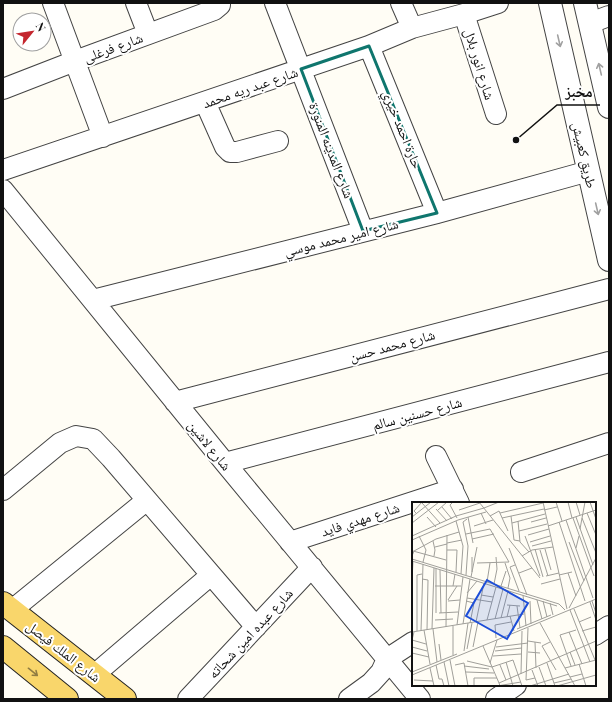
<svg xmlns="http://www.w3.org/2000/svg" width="612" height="702" font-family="'Playfair Display','Noto Naskh Arabic',serif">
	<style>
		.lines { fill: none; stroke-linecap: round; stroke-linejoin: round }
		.minor-casing { stroke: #444; stroke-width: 22 }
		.tertiary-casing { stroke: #444; stroke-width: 24 }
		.primary-casing { stroke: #222; stroke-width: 24 }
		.minor { stroke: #fff; stroke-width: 20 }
		.tertiary { stroke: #fff; stroke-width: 22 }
		.primary { stroke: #f9d66b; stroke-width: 22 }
		.oneway { stroke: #a0a0a0 }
		.oneway2 { stroke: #917d42 }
		.marked { fill: none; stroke: #0f766e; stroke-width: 3; stroke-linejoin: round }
		.labels { text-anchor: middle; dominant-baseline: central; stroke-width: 4; stroke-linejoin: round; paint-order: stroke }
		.street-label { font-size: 14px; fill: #111; stroke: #fff }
		.inset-road { fill: none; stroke: #a09f9a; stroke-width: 1 }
		.view { fill: #1d4ed8; fill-opacity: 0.15; stroke: #1d4ed8; stroke-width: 2 }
		.inset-edge { fill: none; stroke: #111; stroke-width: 2 }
		.leader { fill: none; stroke: #111; stroke-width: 1.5 }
		.callout-dot { fill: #111; stroke: #fff; stroke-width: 1.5 }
		.callout-label { font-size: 15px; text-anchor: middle; font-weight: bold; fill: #111; stroke: #fff; stroke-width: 4; stroke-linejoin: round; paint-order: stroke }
	</style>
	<rect width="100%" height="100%" fill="#fffdf5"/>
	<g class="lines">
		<g class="minor-casing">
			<path id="minor" d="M53,3L103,137
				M136,3L148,34
				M275,3L363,231
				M401,3L412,28
				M464,14L496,114
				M590,23L609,16
				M369,46L437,213
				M3,89L75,61L214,10L220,5V3
				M205,102L225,147L230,152H237L278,141
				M3,170L369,46L412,28L464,14L498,3
				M3,190L225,463L420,699
				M93,300L437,213L589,171
				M175,402L609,289
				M436,456L459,503
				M225,463L609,362
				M521,472L609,443
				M3,490L60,443L76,436L93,439L111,458L256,627
				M290,542L453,489
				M12,610L147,500
				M595,635L609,626
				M94,675L211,575
				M188,699L312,567
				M349,699L371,683L381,672L387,659L413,642
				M496,699L516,685"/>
		</g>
		<g class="tertiary-casing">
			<path id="tertiary" d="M550,3L609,260
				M585,3L609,107"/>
		</g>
		<g class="primary-casing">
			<path id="primary" d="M3,603L125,699
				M3,647L67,699"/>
		</g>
		<use href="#minor" class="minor"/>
		<use href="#tertiary" class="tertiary"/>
		<use href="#primary" class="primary"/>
	</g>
	<defs><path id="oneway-shaft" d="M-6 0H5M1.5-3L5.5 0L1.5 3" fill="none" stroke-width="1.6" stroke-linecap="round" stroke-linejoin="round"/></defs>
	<g class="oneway">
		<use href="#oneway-shaft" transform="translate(559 41) rotate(77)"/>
		<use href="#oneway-shaft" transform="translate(600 69) rotate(-103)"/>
		<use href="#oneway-shaft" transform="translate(597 209) rotate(77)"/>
	</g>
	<use class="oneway2" href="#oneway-shaft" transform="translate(33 672) rotate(39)"/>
	<path class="marked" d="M369,46L437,213L363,231L301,69Z"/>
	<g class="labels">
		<g class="street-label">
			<text transform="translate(113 47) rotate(-20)">شارع فرغلى</text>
			<text transform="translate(480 64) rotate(73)">شارع انور بلال</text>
			<text transform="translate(250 87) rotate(-19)">شارع عبد ريه محمد</text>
			<text transform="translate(403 129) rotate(68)">حارة احمد خيري</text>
			<text transform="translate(332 150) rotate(69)">شارع المدينه المنورة</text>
			<text transform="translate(585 155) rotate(77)">طريق كعبيش</text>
			<text transform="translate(341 237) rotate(-14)">شارع امير محمد موسي</text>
			<text transform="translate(392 345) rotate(-15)">شارع محمد حسن</text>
			<text transform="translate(417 413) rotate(-15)">شارع حسنين سالم</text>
			<text transform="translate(210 445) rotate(51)">شارع لاشين</text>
			<text transform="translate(360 519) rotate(-18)">شارع مهدي فايد</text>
			<text transform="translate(250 633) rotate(-47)">شارع عبده امين شحاته</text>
			<text transform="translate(64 651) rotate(38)">شارع الملك فيصل</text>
		</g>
	</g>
	<g transform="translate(412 502)">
		<rect width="184" height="184" fill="#fffdf5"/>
		<path class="inset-road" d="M67,0L128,76M131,0L155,107M144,0L150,19M156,0L160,16M164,0L168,13M178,0L184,17M10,1L28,21M40,1L38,3L45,16M30,5L40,17M72,6L87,0M24,7L35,19M26,8L35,0M47,8L68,1M132,8L145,5M4,11L2,9L10,0M69,11L74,22M88,11L131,1M175,11L184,33M78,14L87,9L96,29M99,14L102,38L108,39M0,15L19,0M15,15L24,25M56,15L61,41M164,15L181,63M90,16L132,7M161,16L182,74M170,16L184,51M154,18L181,96M44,19L51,44L49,72M106,19L108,40L117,50M119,20L134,16M147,20L173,99M0,21L27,0M100,21L133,12M62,24L81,18M136,24L184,8M78,27L97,60M168,27L173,0M107,29L135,22M54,32L78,27M116,33L137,27M0,34L44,14L72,6M7,34L14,48L11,60M113,34L128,74M60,37L82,32M0,38L46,18L74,10M21,39L23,48L22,54M118,40L138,34M157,40L172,79M35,41L50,38M120,44L139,39M23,45L35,42M97,46L115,93M164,46L167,34M123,47L131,75M133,47L139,68M35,48H45L44,70M128,48L136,74M1,49L34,58M0,54L2,49L24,37L47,30M110,54L120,48L141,45M60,55V70M0,57L147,102L153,108M0,59L145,104M65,61L97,60M93,61L98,76L96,86M103,63L98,65L107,89M24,66V111M28,68L29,111M107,71L120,66M156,71L164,94M54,73L56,44L51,20L55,17M147,73L160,70M134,74L147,71M59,75L65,45M10,77L16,78L15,128M0,78L1,59M75,80L78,61M82,82L85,67L84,55M129,82L148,77M23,84H49M41,84L43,72M89,84L94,69M55,91L65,79M69,93L81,95M111,93L114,124M55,96L80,100M36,98L45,84M125,98L130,117M36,99L48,98M54,99L62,101L58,121M118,99L119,122M131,99L135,115M180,99L184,111M178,100L184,118M138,101L141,113M95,103L108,104M105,104L108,126M157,106L184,56M162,107L183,158M158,108L178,160M27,111L46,110M98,114L102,129M95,115L98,103M89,116L96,89M83,117L91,87M23,118L41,117M75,118L84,85M64,120L72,81M167,120L179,115M128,121L163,184M51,122L58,77M45,123L51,75M34,125L35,33M116,126L114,178L123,176M20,127L22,66M21,127L25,160M105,127L139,113M12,128L18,162M5,129V73L10,72M9,129L11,62M170,129L184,125M0,130L112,112M2,130L0,138L14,142M157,130L170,162M84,136L83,123L99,120M116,139L129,141M123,140L124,166M138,140L130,144L144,168M27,142L29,158M71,144L87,181M0,145L15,149M61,145L66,120M84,145L116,141M55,147L60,121M52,149L56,121M83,149L110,146M116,150L128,151M158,150L163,163M0,151L17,155M41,153V124M81,154L109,152M38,158L43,184M55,159L80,165L101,158L110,184M32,160L37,184M94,160L101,184M78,161L85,138M135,161L143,184M167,162L174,184M24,163L27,177H30L32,184M43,163L52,161L56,184M88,163L94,178M52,164L77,167M159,164L148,133L164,128M127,165L134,184M18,166L22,184M153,166L184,158M120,168L126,184M0,170L45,152M54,170L82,171M109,172L110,129M0,173L184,97M158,175L170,172M2,178L21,179M142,181L159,177M62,184V176H85M85,184L109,180M88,184L87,181L184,139M118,184L157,172M145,184L184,173"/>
		<path class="view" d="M75,78L116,101L95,137L54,114Z"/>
		<rect width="184" height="184" class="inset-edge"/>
	</g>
	<path class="leader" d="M516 140L557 105H600"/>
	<circle class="callout-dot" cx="516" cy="140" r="4"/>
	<g class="callout-label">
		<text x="579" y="97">مخبز</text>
	</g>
	<rect width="612" height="702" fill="none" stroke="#111111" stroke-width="8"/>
	<g transform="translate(32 32) rotate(60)"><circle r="19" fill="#ffffff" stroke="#a0a0a0"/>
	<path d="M0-3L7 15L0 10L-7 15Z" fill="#c4262e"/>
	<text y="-6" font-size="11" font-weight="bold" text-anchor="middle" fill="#111111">N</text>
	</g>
</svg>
